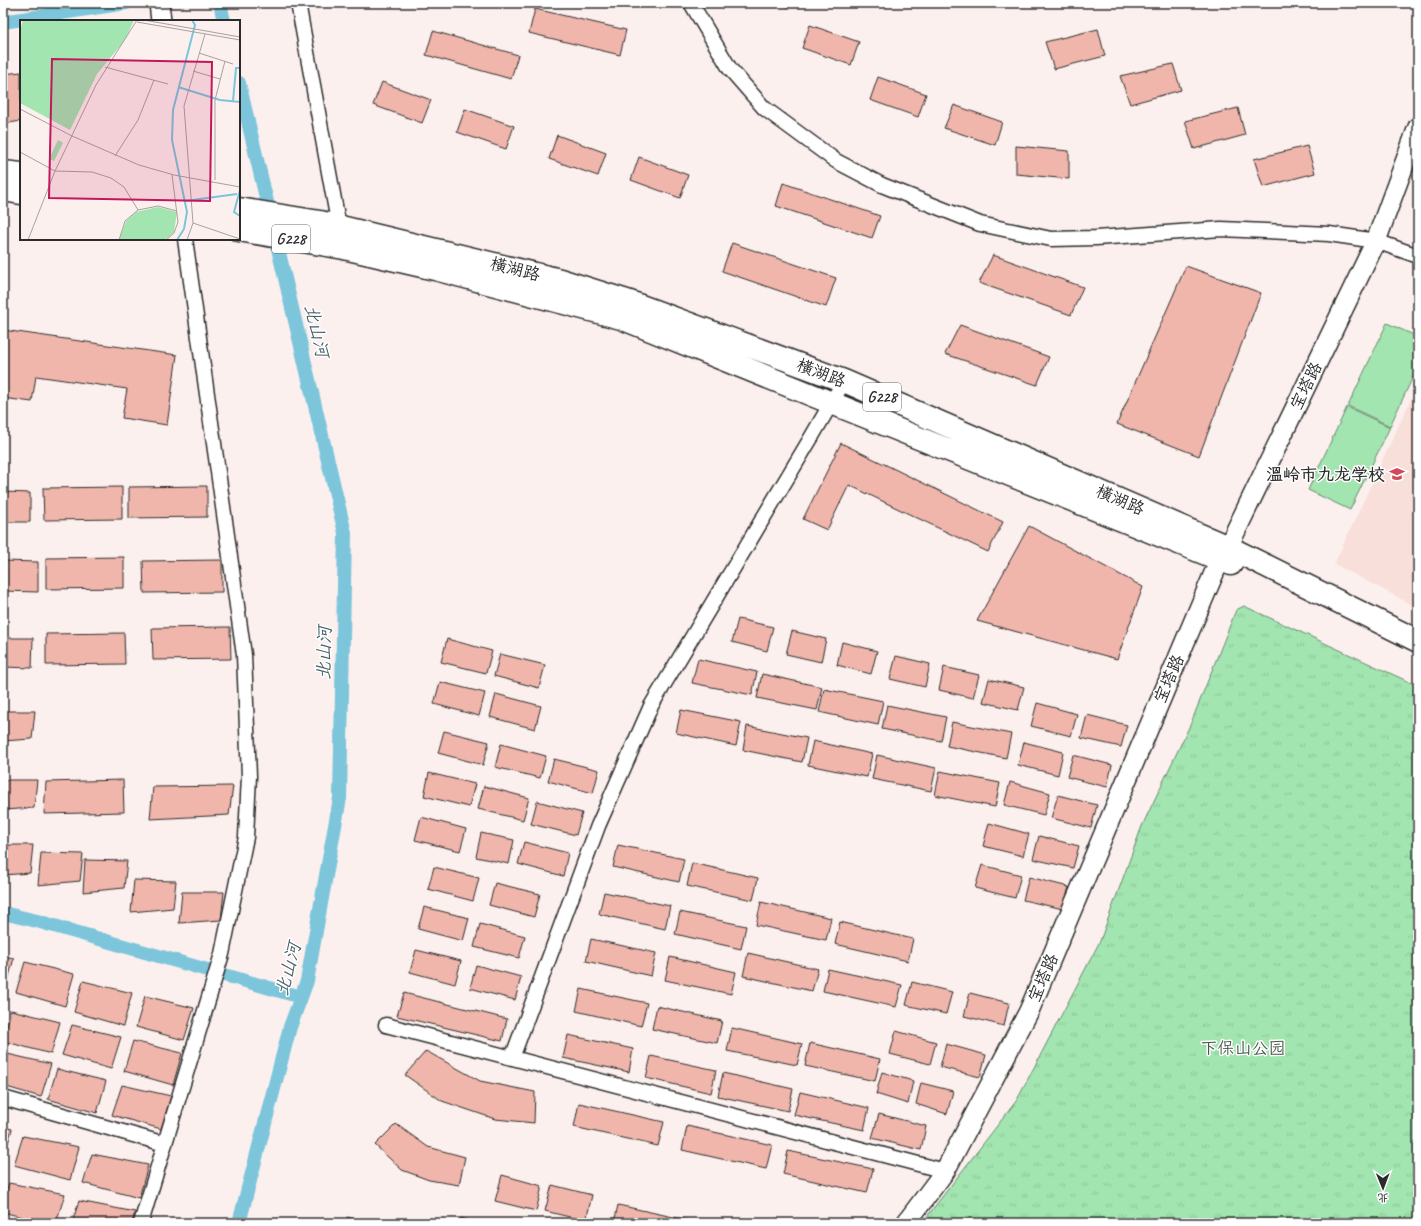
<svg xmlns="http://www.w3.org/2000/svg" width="1421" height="1226" font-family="Caveat,'LXGW WenKai TC',sans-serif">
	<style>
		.built { fill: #f9dfda }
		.park { fill: url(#park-tufts); stroke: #66886e }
		.pitch { fill: #a2e5b0; stroke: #66886e }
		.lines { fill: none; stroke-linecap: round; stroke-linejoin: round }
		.canal { stroke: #7bc5db; stroke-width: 14 }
		.building { fill: #f1b6ab; stroke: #2b2b2b }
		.street-casing { stroke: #2b2b2b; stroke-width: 17 }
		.secondary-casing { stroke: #2b2b2b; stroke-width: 22 }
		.highway-casing { stroke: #2b2b2b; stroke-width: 25 }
		.street { stroke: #fff; stroke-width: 14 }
		.secondary { stroke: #fff; stroke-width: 19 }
		.highway { stroke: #fff; stroke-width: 22 }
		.labels { text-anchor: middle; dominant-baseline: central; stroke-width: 3; stroke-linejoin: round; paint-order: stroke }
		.shield { fill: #fff; stroke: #6b6b6b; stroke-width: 1 }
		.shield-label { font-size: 16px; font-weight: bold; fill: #2b2b2b }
		.street-label { font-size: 17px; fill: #2b2b2b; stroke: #fff }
		.poi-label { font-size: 17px; font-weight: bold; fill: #2b2b2b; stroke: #fff; text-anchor: end }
		.park-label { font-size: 17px; fill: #495a4c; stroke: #fff }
		.water-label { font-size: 18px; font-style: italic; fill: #476169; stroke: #fff }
		.inset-river { fill: none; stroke: #7bc5db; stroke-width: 2 }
		.inset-road { fill: none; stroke: #a8a1a0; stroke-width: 1 }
		.view { fill: #c2185b; fill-opacity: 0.15; stroke: #c2185b; stroke-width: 2 }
		.inset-edge { fill: none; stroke: #2b2b2b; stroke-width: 2 }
	</style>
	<defs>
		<pattern id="park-tufts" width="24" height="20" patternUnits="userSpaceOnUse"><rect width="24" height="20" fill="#a2e5b0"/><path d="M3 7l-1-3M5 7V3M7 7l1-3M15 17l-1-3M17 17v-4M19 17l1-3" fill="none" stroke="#8cc598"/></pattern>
	</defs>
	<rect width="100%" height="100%" fill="#fcf0ee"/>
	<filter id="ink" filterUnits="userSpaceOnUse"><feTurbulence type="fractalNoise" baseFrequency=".025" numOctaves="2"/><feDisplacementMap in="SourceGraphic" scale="8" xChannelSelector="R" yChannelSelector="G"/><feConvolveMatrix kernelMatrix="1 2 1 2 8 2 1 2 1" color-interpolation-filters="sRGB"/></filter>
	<g filter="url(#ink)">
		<path class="built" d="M1418,384V608L1334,564Z"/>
		<path class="park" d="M1244,606L1418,686V1223H922L1017,1100L1100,941L1142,826L1191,723L1236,610Z"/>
		<path class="pitch" d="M1387,323L1418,337V366L1390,426L1348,406Z
			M1347,407L1390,427L1350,510L1308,490Z"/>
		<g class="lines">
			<path class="canal" d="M220,3L224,21
				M3,22L126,3
				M3,913L37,921L301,997
				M239,1223L290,1027L307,981L340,798L345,533L239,83"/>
		</g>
		<path class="building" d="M777,3H790L788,7Z
			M535,9L626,30L620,55L529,33Z
			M810,25L859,42L851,65L802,48Z
			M1098,29L1105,56L1054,69L1045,42Z
			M433,31L518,55L511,79L426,55Z
			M1173,64L1181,90L1130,104L1120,76Z
			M21,72V121L3,124V74Z
			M878,77L926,94L918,117L870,100Z
			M382,82L431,100L422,123L373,105Z
			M954,105L1002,122L995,145L944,128Z
			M1238,108L1245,135L1194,149L1185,121Z
			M465,109L514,126L506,149L457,132Z
			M557,135L606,153L598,176L549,159Z
			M1016,146L1069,151V179L1016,174Z
			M1307,146L1315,173L1263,187L1254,159Z
			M639,157L688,175L680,198L631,180Z
			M783,183L880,216L872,238L776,206Z
			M732,243L836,278L826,307L722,271Z
			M993,255L1083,287L1071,315L979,283Z
			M1186,266L1261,293L1199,456L1117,424Z
			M960,325L1049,357L1037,385L945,354Z
			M3,330L177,355L167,425L122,418L127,389L36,376L32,402L3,398Z
			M841,443L1003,522L988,552L849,485L827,530L803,519Z
			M207,486V517L129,518V487Z
			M122,487V519L44,520L43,488Z
			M3,492L30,493V522H3Z
			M1029,526L1143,587L1117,659L977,621Z
			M124,557V588L46,589V558Z
			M222,560V592L144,593L143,561Z
			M3,561L38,562V592L3,591Z
			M738,619L773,627L767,651L732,642Z
			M230,627L231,659L153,660L152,628Z
			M792,631L826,639L821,662L786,654Z
			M124,633L125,664L46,665V634Z
			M3,638H33L32,668L3,667Z
			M447,639L492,651L486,673L441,662Z
			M842,642L877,651L871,674L837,665Z
			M500,654L545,665L539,688L494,676Z
			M896,656L930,664L925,687L890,679Z
			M698,659L757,672L752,695L692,683Z
			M944,667L979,675L973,698L939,690Z
			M762,674L822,687L817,710L757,698Z
			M989,679L1024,687L1018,710L983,702Z
			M440,682L485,693L479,716L434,704Z
			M824,689L883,701L878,725L819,712Z
			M496,694L541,706L535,729L490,717Z
			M1037,703L1077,714L1071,736L1031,726Z
			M887,705L946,717L941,741L882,729Z
			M681,710L741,722L736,746L676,733Z
			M3,711H35L32,739L3,741Z
			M1087,715L1127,725L1121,747L1081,738Z
			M952,722L1011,734L1006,758L947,746Z
			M747,726L807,738L802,762L743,750Z
			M444,731L489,742L483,765L438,753Z
			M813,741L872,754L867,777L808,765Z
			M1024,742L1063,752L1058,775L1018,765Z
			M501,744L546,756L540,778L495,767Z
			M877,755L936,768L931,791L872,779Z
			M1073,755L1112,765L1107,787L1067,777Z
			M554,759L599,770L593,793L548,781Z
			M940,771L1000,783L995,807L935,795Z
			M429,773L475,784L469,807L424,796Z
			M3,780H37L34,808L3,810Z
			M123,780L124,812L44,814L46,782Z
			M1010,782L1050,793L1044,815L1004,805Z
			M233,786L229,815L150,819L153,787Z
			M484,786L529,798L523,820L478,809Z
			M1058,795L1097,805L1091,828L1051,818Z
			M537,801L582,813L576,835L531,824Z
			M421,817L466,829L460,851L415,840Z
			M989,823L1029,834L1023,856L983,846Z
			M481,833L514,840L509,864L476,857Z
			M1039,836L1079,846L1073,868L1033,859Z
			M524,842L568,853L563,876L518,864Z
			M3,845H33L30,873L3,875Z
			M618,845L684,859L679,882L613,867Z
			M41,853L83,854L80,881L38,885Z
			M85,860L127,861L124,888L83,892Z
			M692,863L758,878L753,900L687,886Z
			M982,865L1021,875L1015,898L975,888Z
			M434,867L479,878L473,901L428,889Z
			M1029,877L1069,887L1063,909L1023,900Z
			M134,880L176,881L173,908L131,912Z
			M495,883L540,894L534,917L489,905Z
			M182,892H224L221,920L179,923Z
			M604,892L670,906L665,929L599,914Z
			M761,902L831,918L826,940L756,925Z
			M424,907L469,918L463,941L418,929Z
			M680,912L746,926L741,949L675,934Z
			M840,922L913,939L908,961L835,944Z
			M480,924L525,936L519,958L474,947Z
			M591,939L656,953L651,976L586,961Z
			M416,950L461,961L455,984L410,972Z
			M748,953L818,969L812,991L743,976Z
			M3,956L14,958L5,991L3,990Z
			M670,957L736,972L731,994L665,980Z
			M25,962L74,974L65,1006L16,992Z
			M476,965L521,977L515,1000L470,988Z
			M828,969L902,985L896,1007L823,991Z
			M83,981L132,993L123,1026L74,1012Z
			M912,982L952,992L946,1014L906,1005Z
			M581,989L647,1003L641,1026L576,1011Z
			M404,993L507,1019L502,1041L397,1016Z
			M970,993L1009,1003L1004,1026L964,1016Z
			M145,996L194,1008L184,1040L136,1027Z
			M657,1006L722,1021L717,1043L652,1029Z
			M11,1010L60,1022L51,1054L3,1041Z
			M72,1025L121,1037L111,1069L62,1055Z
			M732,1028L802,1044L797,1065L727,1051Z
			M896,1031L936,1042L930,1064L890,1054Z
			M568,1035L633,1049L629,1072L563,1058Z
			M133,1041L182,1053L173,1085L124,1071Z
			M810,1043L880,1059L875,1081L805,1066Z
			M946,1044L986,1055L980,1077L940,1067Z
			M426,1051L480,1081L535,1092L534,1123L495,1119L442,1101L405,1075Z
			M3,1053L51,1064L41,1097L3,1086Z
			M651,1056L716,1070L711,1093L646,1078Z
			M57,1069L106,1081L97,1113L48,1099Z
			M882,1072L913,1081L908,1104L876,1094Z
			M723,1073L793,1089L788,1111L718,1096Z
			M921,1083L953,1091L947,1114L916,1104Z
			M122,1085L171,1096L161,1129L112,1115Z
			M800,1092L869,1108L864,1130L794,1115Z
			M579,1103L664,1122L658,1146L574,1127Z
			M879,1114L926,1126L921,1150L872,1138Z
			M396,1124L428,1147L465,1157L459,1185L429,1180L402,1170L375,1145Z
			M687,1126L772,1145L766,1169L682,1150Z
			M3,1127L12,1129L3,1160Z
			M23,1136L79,1147L70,1180L14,1165Z
			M788,1151L873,1169L867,1193L783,1174Z
			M92,1154L148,1165L139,1198L83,1183Z
			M502,1175L542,1186L536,1211L495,1201Z
			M9,1183L65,1194L56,1223H44L3,1212V1201Z
			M552,1185L592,1195L586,1221L545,1211Z
			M79,1201L135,1212L132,1223H72Z
			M618,1205L701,1223H614Z
			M347,1217L369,1223H346Z
			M461,1218L478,1223H459Z"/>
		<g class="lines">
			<g class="street-casing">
				<path id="street" d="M298,3L339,227
					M691,3L730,69L764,108L836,161L882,185L980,224L1051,239L1096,238L1221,229L1329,234L1376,241L1418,256
					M386,1025L945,1171
					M512,1058L598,826L651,706L811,438L844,381
					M3,1098L165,1144
					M141,1223L222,954L246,837L249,776L244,655L185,239"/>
			</g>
			<g class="secondary-casing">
				<path id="secondary" d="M159,3L161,21
					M906,1223L945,1171L1029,1011L1220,559L1228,547L1376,241L1418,127"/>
			</g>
			<g class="highway-casing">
				<path id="highway" d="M3,172L21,174
					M3,190L21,193
					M239,209L320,222L560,280L630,302L844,381L1228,547L1418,641
					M239,230L344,248L435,269L621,318L1231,564"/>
			</g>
			<use href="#street" class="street"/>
			<use href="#secondary" class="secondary"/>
			<use href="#highway" class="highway"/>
		</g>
	</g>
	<defs>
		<g id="school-bare" transform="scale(1.2)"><path d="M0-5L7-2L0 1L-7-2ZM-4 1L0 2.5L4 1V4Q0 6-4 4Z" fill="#d1495b" stroke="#fff" stroke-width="2.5" paint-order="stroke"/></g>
	</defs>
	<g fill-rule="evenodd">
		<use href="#school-bare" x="1397" y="474"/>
	</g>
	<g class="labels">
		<g class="shield">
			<rect x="272" y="225" width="38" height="28" rx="3"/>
			<rect x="863" y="383" width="38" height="28" rx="3"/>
		</g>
		<g class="shield-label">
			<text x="291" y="239">G228</text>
			<text x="882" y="397">G228</text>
		</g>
		<g class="street-label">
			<text transform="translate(515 269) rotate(14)">横湖路</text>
			<text transform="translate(821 373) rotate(21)">横湖路</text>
			<text transform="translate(1306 386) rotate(-64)">宝塔路</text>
			<text transform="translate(1120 500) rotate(23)">横湖路</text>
			<text transform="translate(1169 679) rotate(-67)">宝塔路</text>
			<text transform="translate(1043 978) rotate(-67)">宝塔路</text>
		</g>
		<g class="poi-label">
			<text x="1385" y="474">温岭市九龙学校</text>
		</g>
		<g class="park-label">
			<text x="1243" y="1048">下保山公园</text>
		</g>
		<g class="water-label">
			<text transform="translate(317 331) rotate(77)">北山河</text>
			<text transform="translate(324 653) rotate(-89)">北山河</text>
			<text transform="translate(288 969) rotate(-75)">北山河</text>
		</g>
	</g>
	<g transform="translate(20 20)">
		<rect width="220" height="220" fill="#fcf0ee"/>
		<path d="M3,0H114L105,20L77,54L50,110L0,83V11ZM138,187L157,192L154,212L149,217L144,220H99L106,201L116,192Z" fill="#a2e5b0"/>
		<path d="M38,120L43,123L34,141L29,139Z" fill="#a2e5b0"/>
		<path class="inset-river" d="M158,67L200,80L220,82M213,81L216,48H220M220,170L214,192L220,196M165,181L217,174M157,220L164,209L167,192L152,120L153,90L175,5L172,0"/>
		<path class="inset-road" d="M124,0L220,17M117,2L220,20M179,33L213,44M85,47L148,64M173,51L200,59M0,89L52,116L119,145L154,155L220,167M0,132L35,151L72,152L91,158L104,167L118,190M95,136L118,100L134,60M195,160V80L205,41M173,203L220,219M8,220L35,151L76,65L117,0M99,220L105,201L118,190L138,186L157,191M146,220L154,213L158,202L152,155M167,220L173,203L164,86L185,14"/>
		<path class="view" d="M32,39L192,42L190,181L29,178Z"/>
		<rect width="220" height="220" class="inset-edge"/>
	</g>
	<rect width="1421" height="1226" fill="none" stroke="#fff" stroke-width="16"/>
	<rect x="8" y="8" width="1405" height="1210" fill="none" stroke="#2b2b2b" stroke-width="1.5" filter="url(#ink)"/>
	<g transform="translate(1383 1188) rotate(179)" stroke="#ffffff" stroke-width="3" paint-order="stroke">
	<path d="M0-3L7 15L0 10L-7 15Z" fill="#2b2b2b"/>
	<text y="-6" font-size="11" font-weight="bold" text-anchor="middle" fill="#2b2b2b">北</text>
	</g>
</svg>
